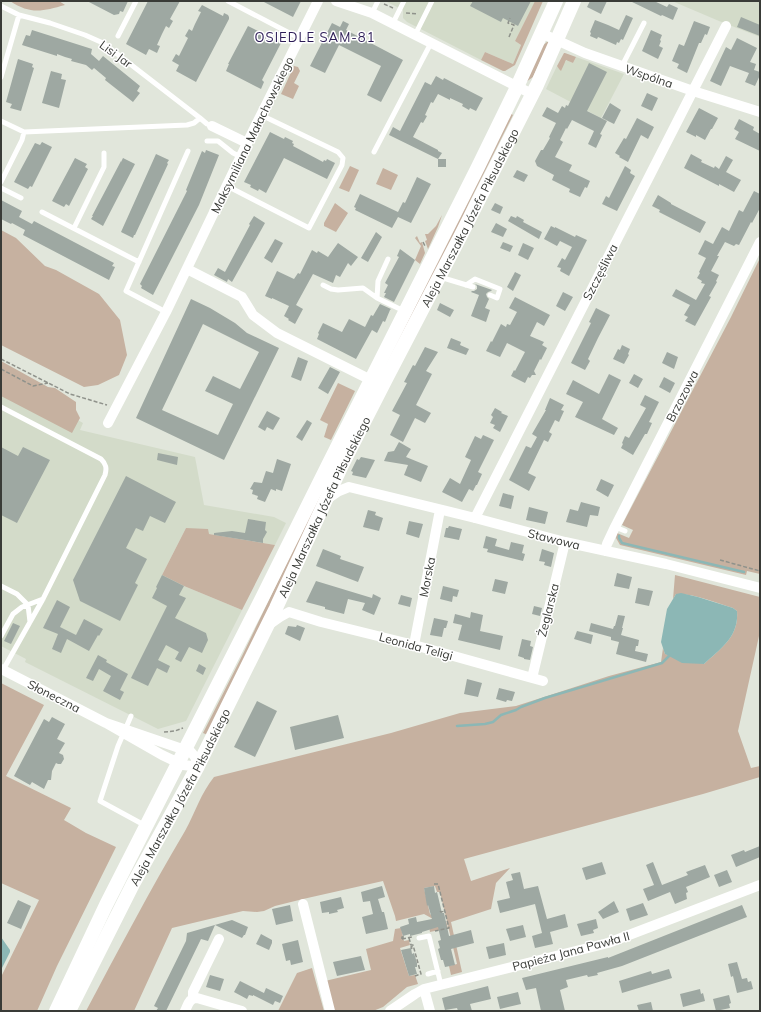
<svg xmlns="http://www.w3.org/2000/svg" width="761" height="1012" font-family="Mulish,sans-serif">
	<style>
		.built { fill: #d3dbc9 }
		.green { fill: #c6b1a0 }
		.water { fill: #8cb7b5 }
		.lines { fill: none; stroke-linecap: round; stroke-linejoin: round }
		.stream { stroke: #8cb7b5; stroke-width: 2.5 }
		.building { fill: #9ea8a2; fill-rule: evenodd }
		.path { stroke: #8f928b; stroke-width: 1.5; stroke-dasharray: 4 2; stroke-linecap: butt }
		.service { stroke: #fff; stroke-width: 5 }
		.minor { stroke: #fff; stroke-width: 10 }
		.secondary { stroke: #fff; stroke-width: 14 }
		.labels { text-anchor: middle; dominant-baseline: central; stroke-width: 3; stroke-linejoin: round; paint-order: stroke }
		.street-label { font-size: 12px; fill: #393b37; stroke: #fff }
		.neighbourhood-label { font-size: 13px; letter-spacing: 1px; fill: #2d1d57; stroke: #fff }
	</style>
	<rect width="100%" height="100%" fill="#e1e6db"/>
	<path class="built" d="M385,1H535L515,41L521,45L513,64L485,52L481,60L407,22L403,18V10Z
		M672,1H760V37L719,21Z
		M576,57L624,74L601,118L546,89L557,66L559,69L567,60L573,63Z
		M1,377L83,423L80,430L195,457L204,505L274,517L286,523L275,545L209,534L186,528L162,575L184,586L242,610L186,721L158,729L25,662L26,659L1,646Z"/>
	<path class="green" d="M10,1H59L65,5C43,11 31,15 10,1Z
		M535,1H543L515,65L505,71H503L481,60L485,52L513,64L521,45L515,41Z
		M547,42H549L533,77L526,82L541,47Z
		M564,53H565L576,57L573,63L566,60L561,71L559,69L557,66Z
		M294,66L298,67L300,71L294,83L299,86L293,99L281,94Z
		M510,113L513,115L469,203L444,259L208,735L203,733L242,656L292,552Z
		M350,166L359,170L349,192L339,188Z
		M383,168L398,175L391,190L376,184Z
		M335,203L348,213L336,232L324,226V223Z
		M442,215L438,227L428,249L425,241L427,240L425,234H428L436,226Z
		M1,230L16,238L45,266L56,270L99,294L120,320L127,355L119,375L98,385L84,387L1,345Z
		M417,236L420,243L422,242L425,253L420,264L415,260L421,246L415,238Z
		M760,258V574L747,571L746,575L620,545L616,538L617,533L629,538L633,530L622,525L731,317Z
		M1,361L48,387L55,388L76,402V410L80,418L72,433L1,396Z
		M338,383L355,391L331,440L324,437L328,424L320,420Z
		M186,528L208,529L209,534L275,545L242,610L184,586L162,575Z
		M675,575L760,597V636H759L738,731L751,768L760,766V777L703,794L464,859L471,881L510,868L496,883L491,909L451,922L462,972L451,975L449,966L457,964L440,892H437L435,886L424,888L430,914L441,922L446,921L448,928L430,932L428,921L433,919L424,914L396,921L395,916L383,881L303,899L275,906L264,911L257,912L243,911L172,928L134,1011H86C118,951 150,890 185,831C195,813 201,793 214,777L391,733L460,713L516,706L609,676L661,662L663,648L665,654L704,664C721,648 739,637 737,611L733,608C716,603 694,593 676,594L673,599Z
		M1,683L44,705L6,776L71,808L64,820L86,833L116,847L57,966L37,1011H1V977L39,900L1,883Z
		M401,928L404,941L409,940L410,945L400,948L409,976L415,975L418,984L407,987L383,1007L373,1011H333L325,981L371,970L366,949L393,941L395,929Z
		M312,968L324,1011H278L297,973Z"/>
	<path class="water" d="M681,593L698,597L733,608L737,611C739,637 721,648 704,664L682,663L669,656L665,654L661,642L667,609L676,594Z
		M1,937L10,950V952L1,970Z"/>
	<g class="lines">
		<path class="stream" d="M619,536V538L622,543L744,572
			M457,726L485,724L493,722L501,715L516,710L521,707L545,698L662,663L669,656"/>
	</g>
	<path class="building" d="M87,1H128L123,12L120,11L119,14L114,15Z
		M148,1H180L170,19L173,21L169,28L166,26L162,34L157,45L160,46L157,53L149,49L146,55L126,44Z
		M262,1H301L293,17Z
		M473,1H531L518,26L503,18L501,22L470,6Z
		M590,1H607L601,14L587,7Z
		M630,1H654L667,7L669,4L678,8L673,20L662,15L661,16Z
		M202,5L223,16L224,13L228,15L229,17V19L196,82L176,71L179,65L172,61L176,54L179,56L188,38L185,36L189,29L192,31L195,24L201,12L198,11Z
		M626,15L633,18L623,40L621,39L619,43L617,42L616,45L598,37L597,39L590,36L591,33L590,32L595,20L608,25L619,30Z
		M741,17L760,25V36L737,27Z
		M343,21L349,24L346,30L403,60L381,102L367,95L381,66L339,45L325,73L310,66L332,23L340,27Z
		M694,21L710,27L707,35L705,34L701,43H699L687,73L677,68L679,64L672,61L679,44L684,46Z
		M248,26L281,43L262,80L264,82L261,89L226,71L229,64H228Z
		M32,30L92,49L91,54L99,61L103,56L140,86L137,91L140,93L133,102L105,80L106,78L94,68L92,70L86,65L71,61L72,59L65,57L57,54V56L22,45L26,35L30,36Z
		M651,30L662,35L660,40L661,41L659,46L663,48L658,59L642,51Z
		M737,38L757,48L750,62L756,64L754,70L760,72V75L755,86L745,82L749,73L730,66L721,86L710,81L726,47L731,50Z
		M18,59L33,64L32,67L34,68L21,111L10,108L12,104L6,102Z
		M589,63L607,72L587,111L607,121L600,134L602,135L596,148L588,144L594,131L572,120L567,129L566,128L560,140L563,142L555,157L572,165L569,171L590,181L587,188L585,187L580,197L569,192L570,189L552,180L554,175L537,166L535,161L541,150H543L550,138L549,137L556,123L542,116L547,107L558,113L562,106L565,108L566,105L568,106Z
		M51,71L62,74L61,79L66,80L59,108L42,103Z
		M436,76L443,80L444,78L483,98L476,111L470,108L469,110L462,106L463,104L450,98V100L438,94L433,103L431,102L425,115L427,116L423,123L421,122L413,137L438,150V151L442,153L438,159L389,135L393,127L400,131L425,82L431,85Z
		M647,93L658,98L652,111L641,106Z
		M610,103L621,110L614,124L602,118Z
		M699,108L718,118L712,129H711L705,140L696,135V137L686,132Z
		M637,118L654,127L648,139L641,135L628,162L619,157L620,156L615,153L624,138L626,139Z
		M739,119L754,127L753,130L760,134V151L735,139L739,132L734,129Z
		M270,132L284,139L285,137L293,141L292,143L294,144L293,146L323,162L324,160L326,161L327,159L335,163L327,179L284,158L266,193L259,189L258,191L250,187L251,185L244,182Z
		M42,142L52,147L32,187L30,186L28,189L14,182L35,143L40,145Z
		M206,150L219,155L199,205L153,295L141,288L142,286L140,284L187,191L186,190L202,151L205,153Z
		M156,154L169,160L167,163L168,164L135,235H134L133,238L121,232Z
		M691,154L702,160L701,162L714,168L715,166L719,169L726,156L733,160L726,172L741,180L734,192L719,184V186L684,168Z
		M75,158L87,164L85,167L88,169L69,206L66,204L64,207L52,201Z
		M123,158L135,164L103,226L91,219L93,216H92L121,161V162Z
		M438,159H446V167H438Z
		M625,166L631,170L630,173L635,176L617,211L602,204L606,196L609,198Z
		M517,170L528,175L524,182L513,177Z
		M417,177L431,184L411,223L398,217L392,228L355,210L356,208L354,207L360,194L398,212L403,202L405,203Z
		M754,191L760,194V208L752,223L751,222L739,245L736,244L734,246L725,242L717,256H719L711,271L719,275L716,281L717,282L709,296L711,297L695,326L685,321L688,317L684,315L690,305L672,296L676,289L696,300L705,284L701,283L702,281L697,278L700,273L699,272L706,258L698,254L705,240L713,244L722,227L729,231L739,210L743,212Z
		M658,195L671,203V204L706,222L700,233L659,212L660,210L652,206Z
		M1,200L22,211L19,217L32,224L34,221L114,263L112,266L115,267L109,280L23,235L25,230L12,223L11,224L1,219Z
		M495,203L503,207L500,214L491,210Z
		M254,216L265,223L232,282L228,279L227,282L214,275L218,268L225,272L250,225L249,224Z
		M511,216L516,218L517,216L524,220L523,222L542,232L539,239L508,221Z
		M496,223L507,229L503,237L491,232Z
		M551,226L555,228V227L575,237L576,235L587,240L569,276L560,271L561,268L557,267L562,258L565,260L572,247L560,241L557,246L544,239Z
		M376,232L382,237L368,262L361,258Z
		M275,239L283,243L272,263L264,258Z
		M503,242L513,246L510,252L500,248Z
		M338,243L358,257L351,266L348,263L340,277L336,275L333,283L313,274L296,305L303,309L295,324L288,320L289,319L284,316L289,306L272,298V299L265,296L277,271L294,279L298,273L300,274L312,250L317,253L318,251L328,257Z
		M523,243L534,248L528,260L518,255Z
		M400,249L415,260L394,302L384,297L386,293H384L388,285L385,283L399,257L397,256Z
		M515,272L521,275L513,291L507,287Z
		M475,284L492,290L491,291L488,292L486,294L487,297L489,299L485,308L490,310L486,322L471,316L479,295L471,292L472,291H474L477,289V286Z
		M563,292L573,297L565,311L556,306Z
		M515,297L550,315L544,326L537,322L530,336L544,342L542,345L547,348L541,360L540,359L534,371L536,375H532L530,378L528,377L525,383L511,376L514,370L515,371L525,352L507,343L500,357L486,351L491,341L492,342L501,324L506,327L507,324L510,325L517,312L509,308Z
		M191,299L210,308L235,323L247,333L279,348L224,460L136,418ZM203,324L259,352L240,389L213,376L205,391L233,404L218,435L162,410Z
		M440,303L454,310L450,317L437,310Z
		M380,304L391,309L390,310L385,322L383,321L377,333L372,330L356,359L317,339L319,334L318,333L323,323L342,332L349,319L365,327L371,315L373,316Z
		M596,308L610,315L598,338L588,359L590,361L585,370L571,363L591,323L589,322Z
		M451,338L461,342L460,345L469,349L466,355L447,348Z
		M622,345L630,349L628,354L629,355L624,364L613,359L618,349L620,350Z
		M425,347L438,352L426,371L432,374L416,405L431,413L425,423L415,418L403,442L390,435L400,415L392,411L407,383L404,382L413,365L415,366Z
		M667,352L678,357L674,369L662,363Z
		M298,357L308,361L301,381L291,377Z
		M330,367L340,372L328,394L318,388Z
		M609,374L621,380L602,419L618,428L614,435L575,417L583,402L566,394L573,380L599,394Z
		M634,374L643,379L638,388L629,383Z
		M664,377L675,383L670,393L659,387Z
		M645,395L659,402L649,422L652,423L647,434H645L633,455L621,448L623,444L622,443L625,436L629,438L646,408L640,405Z
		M550,398L564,405L561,410L564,411L559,422L555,420L549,432L552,434L548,442L544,440L528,473L536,477L529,491L509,480L526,446L531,448L537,437L532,434L546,410H545Z
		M495,408L502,412L501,413L508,416L500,432L493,428L495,425L490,423L493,417L491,415Z
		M267,411L280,418L273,430L267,427L265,431L258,427Z
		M307,420L312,423L302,441L296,437Z
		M483,435L494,440L478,472L482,474L477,485H476L473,491L469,489L462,502L442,492L450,478L460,484L471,460L465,457L475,436L481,439Z
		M399,442L411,449L406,457L428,466L421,482L404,475L408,465L384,461L388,452L394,451Z
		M1,447L18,456L23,447L50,460L17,523L1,515Z
		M158,453L178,457L177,465L157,460Z
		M361,457L375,460L366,478L352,475L353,472L351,471L357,459L359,460Z
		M277,459L291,464L282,491L276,489V491L271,489L265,502L257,499L258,496L252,494L253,490L250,489L254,482L262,483L266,471L273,473Z
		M126,476L176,502L165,523L150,516L143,531L136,528L126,548L147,559L135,583L138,585L120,621L80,601L73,580Z
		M601,479L614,485L608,497L596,490Z
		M503,493L514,496L511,509L499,506Z
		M581,502L600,507L598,516L590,515L587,527L566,522L570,509L578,511Z
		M529,507L548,512L545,524L526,520Z
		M368,510L376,512L375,515L383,518L379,531L363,527Z
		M248,519L266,522L265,530L267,532L263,539V543L214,535V533L232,531L245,533Z
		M409,521L423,524L419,538L406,534Z
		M449,526L462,529L459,540L444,537L446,528H448Z
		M486,536L497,539L495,546L509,550L511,542L524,545L522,553L525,554L523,561L487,552L488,549L483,548Z
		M323,549L341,556L340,559L364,567L358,582L316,566Z
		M542,549L554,553L551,567L544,565L545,562L539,561Z
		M617,573L632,577L629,589L614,586Z
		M162,575L184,586L179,595L186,598L175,618L206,633L208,640L202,653L189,647L181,662L175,659L179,652L166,645L158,660L170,666L167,673L157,668L148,686L131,678L167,606L152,598L157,588L156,587Z
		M495,579L508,582L505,594L492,591Z
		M316,581L372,598L373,594L381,598L374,615L362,610L365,603L348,599L344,614L325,609V607L306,602Z
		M443,586L459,590L457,597L453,596L452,602L440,599Z
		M638,588L653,591L649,606L635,603Z
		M401,595L412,598L410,607L398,604Z
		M57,600L70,607L60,627L76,635L84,619L103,629L99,636L98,635L89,651L67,639L61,653L52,649L58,634L43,628Z
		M534,606L542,608L540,616L532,614Z
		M471,612L483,615L480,631L503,636L500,650L458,640L462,625L453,623L455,614L470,618Z
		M618,615L625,616L622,628H623L621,635L639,640L638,646H636L635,651L648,654L646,662L616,654L619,642L611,640V637L589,631L591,623L613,629L614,626H615Z
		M434,618L448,621L446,628H444L442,637L430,635Z
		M13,623L20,626L11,644L4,641Z
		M297,625L305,628L300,641L285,634L288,626L296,627Z
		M577,631L593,635L591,644L574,639Z
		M522,639L531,641L530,646L533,647L530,660L524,659V658L518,656Z
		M98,655L107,660L106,662L128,674L120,690L124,692L120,700L103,691L111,676L99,669L93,681L86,678Z
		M199,664L206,668L203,675L196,671Z
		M467,679L482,683L478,697L464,694Z
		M499,688L515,692L512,701L507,700L506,702L496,699Z
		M257,701L277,711L255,757L234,747Z
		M338,715L344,738L295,750L290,727Z
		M52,717L65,724L57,739L65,743L59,753L63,755L64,759L61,764H58L56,763L52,771L51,780H48L44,789L32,782L30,785L14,776L44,719L49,722Z
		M760,846V857L736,867L731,855L744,850L745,852Z
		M602,862L606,874L586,880L582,868Z
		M653,862L662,885L688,875L686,872L705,865L710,877L686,887L688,892L686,893L687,899L675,904L670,892L648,901L643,889L654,885L646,865Z
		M727,870L732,882L719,887L714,875Z
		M520,872L524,889L538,886L547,919L565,914L568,927L550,932L553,944L535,948L532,936L542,933L535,904L500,913L497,901L510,898L506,882L513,880L511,874Z
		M382,886L385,897L378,899L382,912H384L385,916L388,929L366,934L362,917L373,914L370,901L363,902L361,892Z
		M434,886L435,893L437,892L442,913H444L449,936L471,930L474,943L451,949L455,965L445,967L443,960H441L438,949L440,948L438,941L441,940L438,927L422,932V933L410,936V934L403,936L400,927L409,924L408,919L416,917L417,922L432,919L428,905L427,906L424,888Z
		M341,897L344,908L337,910L338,912L329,914V912L322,913L320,902Z
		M18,900L31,906L21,929L7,923Z
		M614,901L619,912L603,919L598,912Z
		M643,903L648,915L630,921L626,909Z
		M290,905L293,921L276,925L272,909Z
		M742,905L747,917L622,966L597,973L598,975L588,977L587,975L566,980L568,987L560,990L565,1011H541L536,988L526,990L522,978L608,957V958Z
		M596,919L598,928L593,930L594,933L581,936L577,924Z
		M232,920L248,927L245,935H244L242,938L215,925L208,941L201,939L166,1011H156L158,1008L154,1006L186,941L187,933Z
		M523,925L526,937L510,941L506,929Z
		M261,934L272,940V943L269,950L256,944Z
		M298,940L303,962L291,965L290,960L286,961L282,944Z
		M504,943L506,955L489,959L486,947Z
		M411,948L412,954L414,953L417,963V967H415L417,974L409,976L401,950Z
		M361,956L365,970L337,976L333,962Z
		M737,962L742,979L747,978L748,982L751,981L753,989L737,993L733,976L731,977L728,964Z
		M669,969L672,978L622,993L619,981L651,971L652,974Z
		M210,975L224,979L220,991L206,987Z
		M240,981L264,993L266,988L283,996L280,1003L275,1001L273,1005L253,995V996L249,995L247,999L234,992Z
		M488,986L491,999L470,1004L472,1011H458L457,1008L445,1010L442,998Z
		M700,989L701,994L703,993L705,1001L683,1007L680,994Z
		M518,992L521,1004L500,1009L497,997Z
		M729,995L731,1003L729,1004L730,1008L716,1011L713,999Z
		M651,1002L653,1011H639L637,1005Z"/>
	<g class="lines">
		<path class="path" d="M384,4L393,8
			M406,13L418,14
			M509,37L514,25L508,23L510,18
			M423,242L425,246
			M1,359L70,394L107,405
			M1,369L33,386L48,383
			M720,560L760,571
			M164,732L175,731L183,728
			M434,884H438L449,928L435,931
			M440,911L441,912L445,911
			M409,938L411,945H413L421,974L415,976
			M402,939L412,937
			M402,939V937H404
			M412,949L411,947L414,946"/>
		<path class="service" d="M228,1L299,38
			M1,6L19,15L50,23L85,35L103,43L200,118L207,124L212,126
			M372,13L378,1
			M393,23L404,1
			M415,35L432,1
			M118,36L136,1
			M622,66L644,23
			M1,77L19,15
			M1,121L24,132
			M207,141H218L233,153L241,157
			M374,152L431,43
			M1,182L22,140L24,132L187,125L194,123L200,118
			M227,186L309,228L342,165L343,158L338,152L261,115
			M1,188L21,198
			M42,212L104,244L139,262
			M74,228L104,167V153
			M440,277L473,287
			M323,285L331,289L338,290L363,288L377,298L404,311
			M466,285L475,279L500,289L497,298L490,295
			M377,298L378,281L388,259
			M166,312L126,291L188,151
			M1,407L101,459C106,464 107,468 105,475L43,599L3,670
			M615,527L625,531
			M1,586L17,594L28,605L30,622
			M1,636L13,614L22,607L43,599
			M131,716L118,746L100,801L146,826
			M419,938L429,936L441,985
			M428,974L438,971"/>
		<path class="minor" d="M336,1L372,13L532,94
			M541,33L585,53L693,91L760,112
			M212,126L247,143
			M187,269L242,297L253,315L277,333L371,380
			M108,423L166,312L253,131L318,1
			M326,500L339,491L349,487L475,518L565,542L666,564L760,588
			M475,518L726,26
			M605,551L607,544L615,527L760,242
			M270,624L280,617L289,612L321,622L414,645L543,681
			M414,645L440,510
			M1,669L106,723L162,755L183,765L192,766H198L195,757L191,752L106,723
			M532,678L565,542
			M303,904L330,1011
			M424,989L430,1011
			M193,998V992L219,939
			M185,1011C188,1005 189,998 197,998L242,1011
			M390,1011L415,994L424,989L608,943L760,885"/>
		<g class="secondary">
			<path d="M56,1011L106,905L262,598L329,463L478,167L517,87L556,1"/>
			<path id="s1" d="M69,1011L133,884L198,766L276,608L342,465L387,377L460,237L537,85L574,1"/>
		</g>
	</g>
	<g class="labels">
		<g class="street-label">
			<text transform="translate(116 54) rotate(36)">Lisi Jar</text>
			<text transform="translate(649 76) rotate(19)">Wspólna</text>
			<text transform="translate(252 135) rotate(-64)">Maksymiliana Małachowskiego</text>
			<text stroke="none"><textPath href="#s1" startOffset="889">Aleja Marszałka Józefa Piłsudskiego</textPath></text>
			<text transform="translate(600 272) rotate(-63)">Szczęśliwa</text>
			<text transform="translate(682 396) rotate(-63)">Brzozowa</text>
			<text stroke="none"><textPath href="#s1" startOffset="565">Aleja Marszałka Józefa Piłsudskiego</textPath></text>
			<text transform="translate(554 539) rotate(14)">Stawowa</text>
			<text transform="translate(427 577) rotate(-79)">Morska</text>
			<text transform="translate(548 610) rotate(-76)">Żeglarska</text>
			<text transform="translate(416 646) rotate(15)">Leonida Teligi</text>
			<text transform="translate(54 696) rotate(27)">Słoneczna</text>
			<text stroke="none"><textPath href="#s1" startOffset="241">Aleja Marszałka Józefa Piłsudskiego</textPath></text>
			<text transform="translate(571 951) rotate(-15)">Papieża Jana Pawła II</text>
		</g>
		<g class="neighbourhood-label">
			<text x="315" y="37">OSIEDLE SAM-81</text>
		</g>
	</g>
	<rect width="761" height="1012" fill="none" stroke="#393b37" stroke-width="4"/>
</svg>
